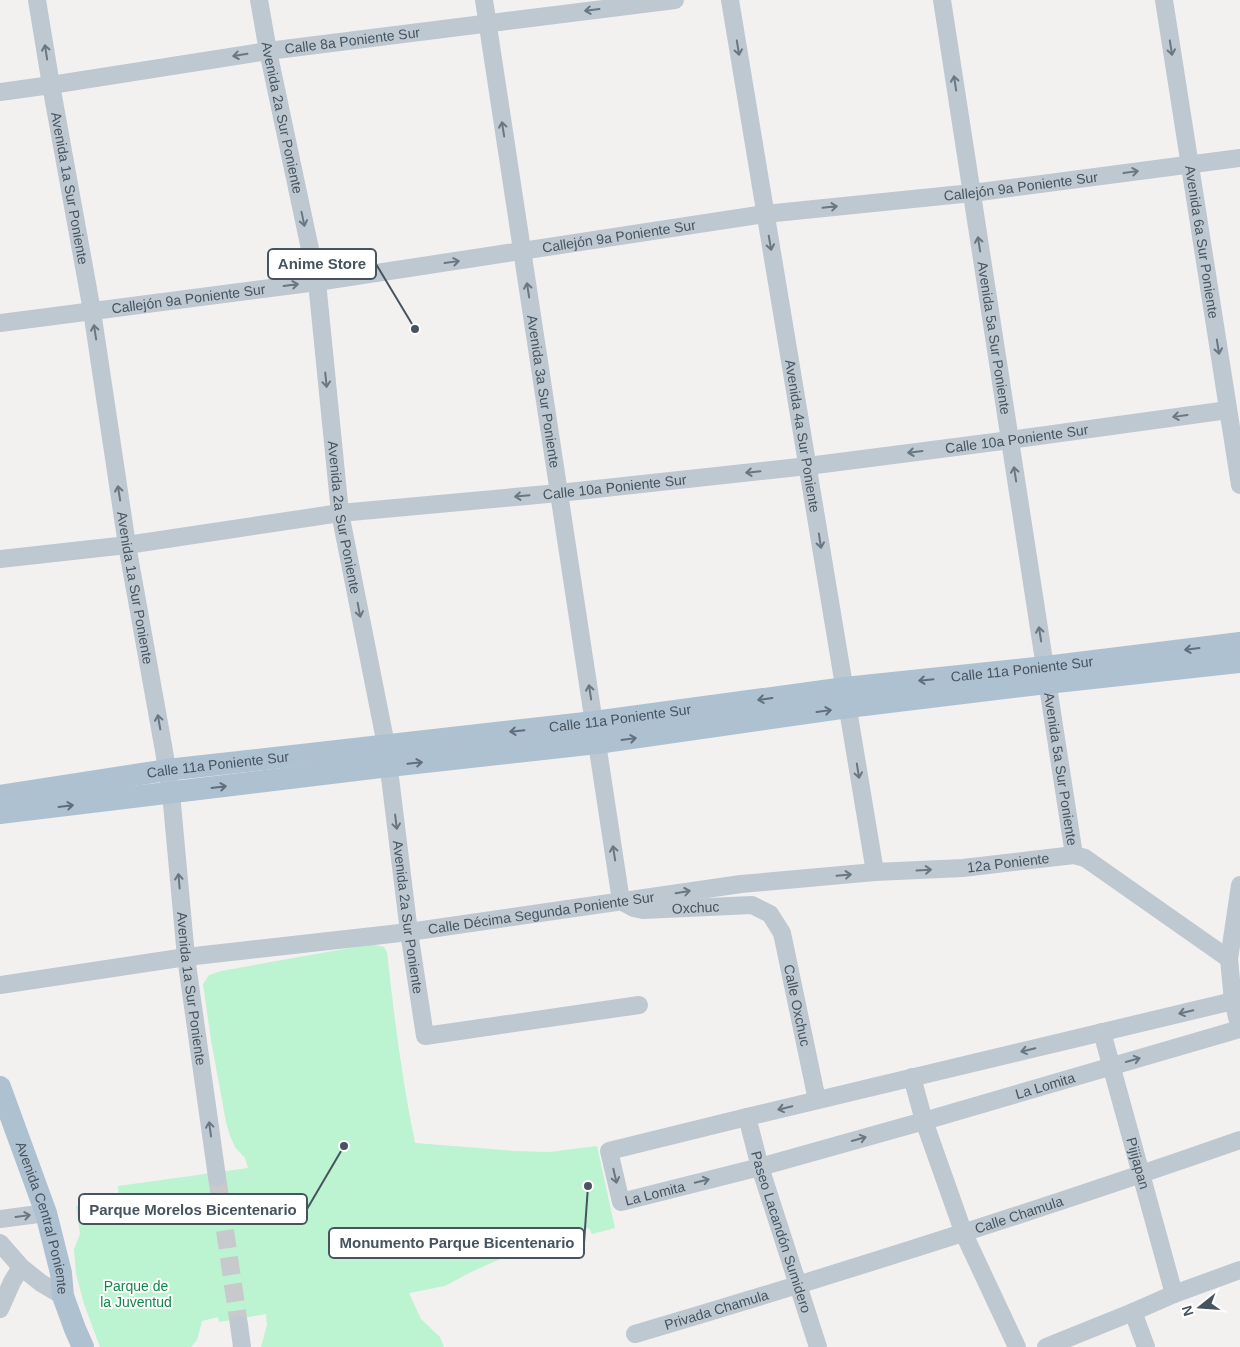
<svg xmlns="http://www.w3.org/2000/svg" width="1240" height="1347" font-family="Helvetica,sans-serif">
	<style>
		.green { fill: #bcf3d0 }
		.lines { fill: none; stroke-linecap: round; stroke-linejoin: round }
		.minor-tunnel { stroke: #c8c9cc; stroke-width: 18; stroke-dasharray: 18 9; stroke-linecap: butt }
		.minor { stroke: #bdc8d0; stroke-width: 18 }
		.major { stroke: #aec1d1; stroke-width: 22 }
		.oneway { stroke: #6a7781 }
		.oneway2 { stroke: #616f7c }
		.labels { text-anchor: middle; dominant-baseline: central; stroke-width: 4; stroke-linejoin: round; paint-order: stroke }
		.street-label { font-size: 14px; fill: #47545f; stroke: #fff }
		.park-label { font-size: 14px; fill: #108849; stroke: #fff }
		.leader { fill: none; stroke: #47545f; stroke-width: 2 }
		.callout-dot { fill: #47545f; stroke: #fff; stroke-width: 2 }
		.callout { fill: #fff; stroke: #47545f; stroke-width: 2 }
		.callout-label { font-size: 15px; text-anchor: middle; font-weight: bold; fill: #47545f }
	</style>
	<rect width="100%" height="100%" fill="#f3f0f0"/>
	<path class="green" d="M372,944L384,947L387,952C394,1016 402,1080 415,1143L515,1151L549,1152L597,1146L615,1228L592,1234L589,1228L575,1232L563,1228L532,1248L498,1260L471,1272L445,1286L409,1293L421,1319L440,1337L444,1347H261L267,1325L266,1314L219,1322L218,1317L202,1321L197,1340L191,1347H100L84,1304L76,1274L74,1249L80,1234L76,1206L119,1200L118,1186L248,1168L245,1158L235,1147L230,1136L226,1122L211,1040L203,984L209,975L221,971Z"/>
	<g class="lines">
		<path class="minor-tunnel" d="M217,1177L239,1325"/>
		<g class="minor">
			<path id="s1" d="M37,0L51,85L92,311L127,545L164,751L171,793L186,957L217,1177"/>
			<path id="s2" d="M259,0L268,51L317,282L340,513L386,745L409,932L425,1036L639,1005"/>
			<path id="s3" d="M484,0L621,901L634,908L643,910L752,905L770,914L782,933L817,1100"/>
			<path id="s4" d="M730,0L875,872"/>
			<path id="s5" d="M942,0L1074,855"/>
			<path id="s6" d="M1164,0L1240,485"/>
			<path id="s7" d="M0,92L51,85L268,51L675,0"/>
			<path id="s8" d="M0,323L317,282L765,214L972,193L1240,158"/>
			<path id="s9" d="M0,559L127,545L340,513L559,493L808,466L1010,440L1228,410"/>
			<path d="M1240,885L1229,959L1233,1001L1240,1029"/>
			<path id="s10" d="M0,985L186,957L409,932L741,884L875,872L963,868L1074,855L1085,858L1229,959"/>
			<path id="s11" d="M1233,1001L747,1117L609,1151L621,1202L760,1167L924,1121L1240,1029"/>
			<path id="s12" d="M1102,1032L1174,1294"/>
			<path d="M912,1077L924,1121L964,1234L1017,1347"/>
			<path id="s13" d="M747,1117L760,1167L818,1347"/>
			<path d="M0,1219L46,1213"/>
			<path d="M0,1243L21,1267L41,1283L63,1296"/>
			<path d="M0,1309L12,1282L21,1267"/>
			<path d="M1133,1312L1146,1347"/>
			<path d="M239,1325L242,1347"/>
			<path id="s14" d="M635,1334C838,1274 1040,1210 1240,1140"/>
			<path d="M1046,1347L1133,1312L1174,1294L1240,1270"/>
		</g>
		<g class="major">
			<path id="s15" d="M0,796L167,770L594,722L845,688L1045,667L1240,643"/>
			<path d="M0,813L389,766L597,743L848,707L1047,683L1240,662"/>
			<path id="s16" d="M0,1087L46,1213L61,1273L63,1296L75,1329L83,1347"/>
		</g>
	</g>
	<defs><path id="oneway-shaft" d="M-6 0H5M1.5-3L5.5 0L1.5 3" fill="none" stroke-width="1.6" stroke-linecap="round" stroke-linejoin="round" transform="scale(1.25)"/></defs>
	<g class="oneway">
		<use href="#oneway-shaft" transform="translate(592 10) rotate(173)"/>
		<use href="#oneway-shaft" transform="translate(738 48) rotate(81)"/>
		<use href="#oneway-shaft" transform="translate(1171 48) rotate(81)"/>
		<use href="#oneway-shaft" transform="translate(46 52) rotate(-99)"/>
		<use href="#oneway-shaft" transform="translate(240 55) rotate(171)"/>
		<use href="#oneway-shaft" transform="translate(955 83) rotate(-99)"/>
		<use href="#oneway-shaft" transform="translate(503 129) rotate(-99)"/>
		<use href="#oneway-shaft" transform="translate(1131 172) rotate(-8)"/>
		<use href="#oneway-shaft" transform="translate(830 207) rotate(-6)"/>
		<use href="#oneway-shaft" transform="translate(303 219) rotate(78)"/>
		<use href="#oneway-shaft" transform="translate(770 243) rotate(80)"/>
		<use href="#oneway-shaft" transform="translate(979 244) rotate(-99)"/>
		<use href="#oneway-shaft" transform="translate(452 262) rotate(-8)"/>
		<use href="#oneway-shaft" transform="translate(291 285) rotate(-7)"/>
		<use href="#oneway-shaft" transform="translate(528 290) rotate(-99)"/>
		<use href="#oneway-shaft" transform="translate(95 332) rotate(-99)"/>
		<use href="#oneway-shaft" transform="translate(1218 347) rotate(81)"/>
		<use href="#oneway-shaft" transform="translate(326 380) rotate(84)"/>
		<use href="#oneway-shaft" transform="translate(1180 416) rotate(172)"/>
		<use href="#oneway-shaft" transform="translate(915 452) rotate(173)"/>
		<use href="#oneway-shaft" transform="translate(753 472) rotate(174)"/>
		<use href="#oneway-shaft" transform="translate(1015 474) rotate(-99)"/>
		<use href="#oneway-shaft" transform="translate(119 493) rotate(-99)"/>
		<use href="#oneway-shaft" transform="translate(522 496) rotate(175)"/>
		<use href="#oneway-shaft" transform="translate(820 541) rotate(81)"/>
		<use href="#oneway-shaft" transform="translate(359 610) rotate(79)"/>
		<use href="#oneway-shaft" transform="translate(1040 634) rotate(-99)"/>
		<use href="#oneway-shaft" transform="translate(590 692) rotate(-99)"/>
		<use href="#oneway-shaft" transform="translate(159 722) rotate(-100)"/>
		<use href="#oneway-shaft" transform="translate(858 771) rotate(81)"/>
		<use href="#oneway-shaft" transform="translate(396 822) rotate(83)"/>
		<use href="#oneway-shaft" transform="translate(614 853) rotate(-99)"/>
		<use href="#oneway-shaft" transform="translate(924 870) rotate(-3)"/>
		<use href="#oneway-shaft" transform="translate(844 875) rotate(-5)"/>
		<use href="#oneway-shaft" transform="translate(179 881) rotate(-95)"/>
		<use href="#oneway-shaft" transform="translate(683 892) rotate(-9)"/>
		<use href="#oneway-shaft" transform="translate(1186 1012) rotate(167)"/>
		<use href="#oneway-shaft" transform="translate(1028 1050) rotate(167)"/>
		<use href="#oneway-shaft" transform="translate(1133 1060) rotate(-16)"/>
		<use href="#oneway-shaft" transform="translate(785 1108) rotate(167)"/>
		<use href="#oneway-shaft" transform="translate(210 1129) rotate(-98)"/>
		<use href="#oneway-shaft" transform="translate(859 1139) rotate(-16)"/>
		<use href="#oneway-shaft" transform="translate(615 1176) rotate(77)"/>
		<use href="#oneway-shaft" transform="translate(702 1181) rotate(-14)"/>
		<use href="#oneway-shaft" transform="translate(23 1216) rotate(-8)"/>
	</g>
	<g class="oneway2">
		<use href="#oneway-shaft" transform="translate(1192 649) rotate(173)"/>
		<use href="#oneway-shaft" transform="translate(926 680) rotate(174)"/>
		<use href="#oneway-shaft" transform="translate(765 699) rotate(172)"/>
		<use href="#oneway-shaft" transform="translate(824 711) rotate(-8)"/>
		<use href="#oneway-shaft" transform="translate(517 731) rotate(174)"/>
		<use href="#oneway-shaft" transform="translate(629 739) rotate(-8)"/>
		<use href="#oneway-shaft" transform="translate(415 763) rotate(-6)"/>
		<use href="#oneway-shaft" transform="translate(219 787) rotate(-7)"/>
		<use href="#oneway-shaft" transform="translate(66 806) rotate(-7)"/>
	</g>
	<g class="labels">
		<g class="street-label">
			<text stroke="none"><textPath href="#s7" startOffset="356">Calle 8a Poniente Sur</textPath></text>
			<text stroke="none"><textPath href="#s2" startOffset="120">Avenida 2a Sur Poniente</textPath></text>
			<text stroke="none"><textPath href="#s8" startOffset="1030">Callejón 9a Poniente Sur</textPath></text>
			<text stroke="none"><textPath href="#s1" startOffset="191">Avenida 1a Sur Poniente</textPath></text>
			<text stroke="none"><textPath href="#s8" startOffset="625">Callejón 9a Poniente Sur</textPath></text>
			<text stroke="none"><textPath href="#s6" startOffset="245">Avenida 6a Sur Poniente</textPath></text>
			<text stroke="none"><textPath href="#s8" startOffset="190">Callejón 9a Poniente Sur</textPath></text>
			<text stroke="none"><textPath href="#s5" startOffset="342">Avenida 5a Sur Poniente</textPath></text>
			<text stroke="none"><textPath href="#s3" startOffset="396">Avenida 3a Sur Poniente</textPath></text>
			<text stroke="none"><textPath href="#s4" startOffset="442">Avenida 4a Sur Poniente</textPath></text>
			<text stroke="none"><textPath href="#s9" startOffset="1024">Calle 10a Poniente Sur</textPath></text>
			<text stroke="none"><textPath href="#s9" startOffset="619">Calle 10a Poniente Sur</textPath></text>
			<text stroke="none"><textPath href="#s2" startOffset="525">Avenida 2a Sur Poniente</textPath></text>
			<text stroke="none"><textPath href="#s1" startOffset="596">Avenida 1a Sur Poniente</textPath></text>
			<text stroke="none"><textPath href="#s15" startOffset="1030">Calle 11a Poniente Sur</textPath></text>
			<text stroke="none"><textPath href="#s15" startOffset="625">Calle 11a Poniente Sur</textPath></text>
			<text stroke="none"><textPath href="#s15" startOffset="220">Calle 11a Poniente Sur</textPath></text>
			<text stroke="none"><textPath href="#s5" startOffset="778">Avenida 5a Sur Poniente</textPath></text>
			<text stroke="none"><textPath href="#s10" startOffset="1016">12a Poniente</textPath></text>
			<text stroke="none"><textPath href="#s3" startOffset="988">Oxchuc</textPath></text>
			<text stroke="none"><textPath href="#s10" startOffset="546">Calle Décima Segunda Poniente Sur</textPath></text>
			<text stroke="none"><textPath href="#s2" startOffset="930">Avenida 2a Sur Poniente</textPath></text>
			<text stroke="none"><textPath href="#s1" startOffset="1001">Avenida 1a Sur Poniente</textPath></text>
			<text stroke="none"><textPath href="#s3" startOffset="1161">Calle Oxchuc</textPath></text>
			<text stroke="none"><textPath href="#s11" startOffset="1134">La Lomita</textPath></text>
			<text stroke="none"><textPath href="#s12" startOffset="136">Pijijapan</textPath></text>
			<text stroke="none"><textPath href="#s11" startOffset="729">La Lomita</textPath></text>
			<text stroke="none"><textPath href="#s14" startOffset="402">Calle Chamula</textPath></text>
			<text stroke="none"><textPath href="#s16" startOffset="138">Avenida Central Poniente</textPath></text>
			<text stroke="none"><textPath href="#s13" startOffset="120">Paseo Lacandón Sumidero</textPath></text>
			<text stroke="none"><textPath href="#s14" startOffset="85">Privada Chamula</textPath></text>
		</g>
		<g class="park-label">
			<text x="136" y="1286">Parque de<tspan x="136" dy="16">la Juventud</tspan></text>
		</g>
	</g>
	<path class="leader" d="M415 329L376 264M344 1146L307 1209M588 1186L584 1243"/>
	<g class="callout-dot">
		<circle cx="415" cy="329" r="5"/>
		<circle cx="344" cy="1146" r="5"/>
		<circle cx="588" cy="1186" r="5"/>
	</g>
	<g class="callout">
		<rect x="268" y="249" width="108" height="30" rx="5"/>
		<rect x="79" y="1194" width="228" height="30" rx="5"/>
		<rect x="329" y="1228" width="255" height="30" rx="5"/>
	</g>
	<g class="callout-label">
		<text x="322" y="269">Anime Store</text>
		<text x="193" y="1215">Parque Morelos Bicentenario</text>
		<text x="457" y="1248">Monumento Parque Bicentenario</text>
	</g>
	<g transform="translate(1200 1307) rotate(253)" stroke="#ffffff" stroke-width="4" paint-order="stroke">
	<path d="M0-4L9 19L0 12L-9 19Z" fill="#47545f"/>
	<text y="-8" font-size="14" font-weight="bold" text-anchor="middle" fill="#47545f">N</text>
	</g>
</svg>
